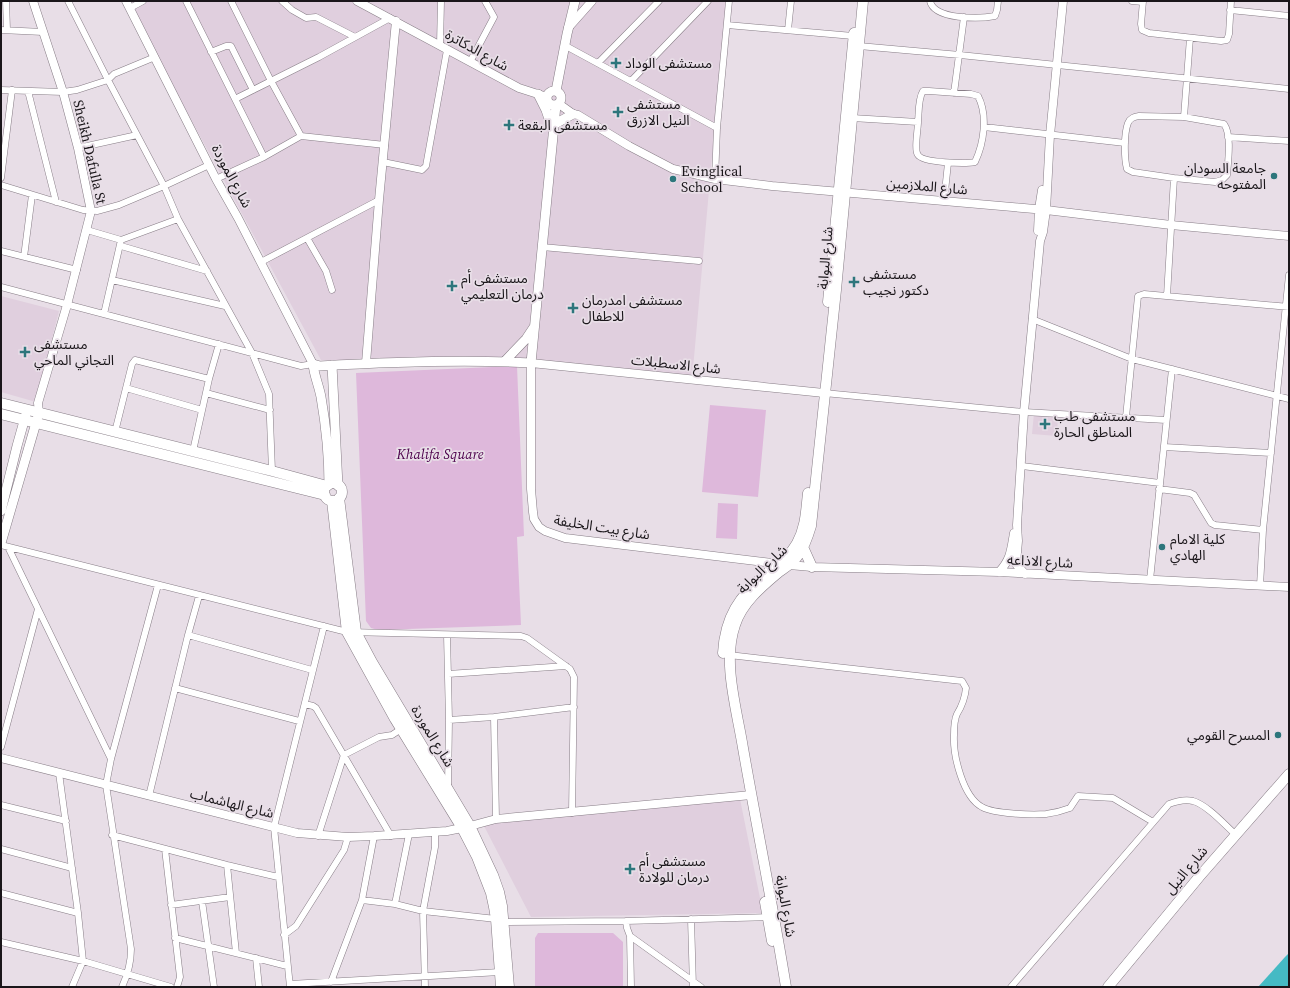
<svg xmlns="http://www.w3.org/2000/svg" width="1290" height="988" font-family="'Source Serif 4','Noto Sans Arabic',serif">
	<style>
		.built { fill: #e0cfde }
		.green { fill: #deb8db }
		.water { fill: #45bac4 }
		.lines { fill: none; stroke-linecap: round; stroke-linejoin: round }
		.minor-casing { stroke: #877d86; stroke-width: 7 }
		.tertiary-casing { stroke: #877d86; stroke-width: 9 }
		.secondary-casing { stroke: #877d86; stroke-width: 10 }
		.primary-casing { stroke: #877d86; stroke-width: 11 }
		.minor { stroke: #fff; stroke-width: 6 }
		.tertiary { stroke: #fff; stroke-width: 8 }
		.secondary { stroke: #fff; stroke-width: 9 }
		.primary { stroke: #fff; stroke-width: 10 }
		.poi-dot { fill: #2d767c; stroke: #e8dee7; stroke-width: 1.5 }
		.labels { text-anchor: middle; dominant-baseline: central; stroke-width: 3.5; stroke-linejoin: round; paint-order: stroke }
		.street-label { font-size: 14px; fill: #1a161a; stroke: #e8dee7 }
		.poi-label { font-size: 14px; fill: #1a161a; stroke: #e8dee7; text-anchor: start }
		.park-label { font-size: 14px; font-style: italic; fill: #4c004c; stroke: #e8dee7 }
	</style>
	<rect width="100%" height="100%" fill="#e8dee7"/>
	<path class="built" d="M127,1H726L692,380L551,365L321,360Z
		M1,296L59,311L36,402L1,392Z
		M1034,413L1058,414L1057,436L1032,434Z
		M740,799L763,913L531,917L483,824Z"/>
	<path class="green" d="M517,366L524,536L517,537L521,625L378,630L371,628L366,621L356,373Z
		M710,405L766,410L758,497L702,492Z
		M718,503L738,504L737,539L716,538Z
		M538,933H613L623,942V987H535V938Z"/>
	<path class="water" d="M1289,953V987H1258L1285,957Z"/>
	<g class="lines">
		<g class="minor-casing">
			<path id="minor" d="M6,1L7,30
				M68,1L108,80L164,186L178,219L252,353L269,394L272,471
				M186,1L264,157
				M231,1L271,81L235,99
				M282,1L292,10L306,18L316,17L355,37
				M930,1C934,20 980,19 995,16L997,10L998,1
				M1132,1L1143,2
				M1143,1L1141,24L1142,30L1149,33L1221,41L1227,40L1229,34L1231,1
				M130,8L143,1
				M1230,10L1289,16
				M727,25L853,36
				M1,30L43,32
				M788,30L791,1
				M440,45L441,1
				M564,45L717,128
				M859,46L960,55L1289,89
				M211,52L226,46H231L253,90
				M470,62L494,17L485,1
				M598,63L659,1
				M631,81L708,1
				M1,90L63,92L77,90L108,80L114,74L155,57
				M28,91L56,202
				M923,91H929L971,94L978,96C988,115 984,143 975,162C966,164 923,163 918,155C914,150 918,129 918,122C919,112 918,99 923,91Z
				M954,93L964,17
				M1139,116L1184,117L1224,124C1232,135 1228,161 1227,175L1222,180L1215,182L1174,178L1133,172L1127,169C1124,158 1124,133 1128,123C1130,118 1134,117 1139,116Z
				M1184,117L1190,38
				M852,118L918,122
				M984,127L1125,143
				M1228,137L1289,141
				M385,145L301,136L271,81L319,57L390,18
				M78,148L137,135
				M383,162L422,170L426,166L447,50
				M1,178L12,90
				M216,179L264,157L301,136
				M715,179L717,128L729,1
				M1,185L83,210L97,211L119,205L164,186L209,165
				M944,201L948,163
				M87,230L121,240
				M307,238L326,271L332,290
				M121,246L207,271
				M542,247L699,261
				M1,251L77,270
				M24,257L32,195
				M261,262L379,200
				M112,280L225,306
				M1,287L301,366L313,364
				M1167,296L1174,178
				M104,314L121,240L178,219
				M1032,319L1132,359L1289,399
				M206,393L270,410
				M824,393L1024,412L1166,420
				M202,410L126,388L132,364L135,360L209,379
				M1126,417L1138,296L1144,294L1289,307
				M115,432L126,388
				M1164,447L1271,453
				M193,451L209,379L219,344
				M1022,466L1160,483
				M1159,489L1190,493L1194,495L1211,523L1215,525L1263,530
				M1,545L347,632L521,636L527,638L570,669L574,677L572,813
				M8,547L111,759
				M1150,580L1172,369
				M1260,586L1263,530L1289,275
				M188,635L312,670
				M447,635L449,720L448,787
				M729,655L962,681L966,688C965,698 962,706 957,714C954,720 954,729 954,735C953,756 963,797 982,807C994,814 1032,815 1046,814C1054,813 1062,811 1070,808L1078,796L1113,798L1153,822
				M448,674L566,666
				M175,688L299,721
				M305,704L313,706L316,708L391,836
				M494,717L496,819
				M449,720L494,717L574,707
				M1,747L38,609
				M59,773L78,913L83,961L72,987
				M149,796L188,635L199,596
				M1,805L66,821
				M112,835L227,865L278,877
				M318,836L344,755L379,737L392,735L401,729
				M1,849L72,868
				M165,849L180,977L177,987
				M227,865L236,953
				M1,893L78,913
				M362,900L395,904L423,911L496,919L505,922L626,921L770,917
				M202,901L214,987
				M395,904L409,834
				M171,905L230,897
				M691,919L693,987
				M626,921L627,928L630,936L701,987
				M284,935L296,926L344,850L348,837
				M630,936L631,987
				M175,938L287,966
				M1,942L83,961L171,987
				M256,958L259,987
				M331,982L362,900L374,836
				M290,984L500,972
				M122,987C128,974 131,963 131,949L106,785L111,759L158,585
				M290,987L274,827L324,626
				M425,987L423,911L435,847V832
				M1011,987L1169,804C1177,801 1185,799 1193,801C1207,805 1224,824 1235,834"/>
		</g>
		<g class="tertiary-casing">
			<path id="tertiary" d="M33,1L63,92L78,148L91,211L67,305L38,403L39,413
				M126,1L216,179L238,218L313,364
				M357,1L519,88L547,97
				M568,28L592,1
				M559,104L573,114L578,115L629,146L673,169L715,179L772,186L1046,210L1171,225L1289,236
				M1038,231L1039,209L1042,190
				M366,363L379,200L396,21
				M824,393L531,363V489L533,512L534,519L539,527L545,531L565,538L789,565L812,567L999,572L1289,587
				M999,572C1011,559 1011,550 1014,533
				M1025,574L1016,564L1018,541L1017,525L1024,412L1040,241L1043,232L1046,210L1050,135L1063,1
				M1,758L297,833L348,837L374,836L447,831L462,828
				M470,826L496,819L751,795"/>
		</g>
		<g class="secondary-casing">
			<path id="secondary" d="M556,91L567,34L575,1
				M547 98a7 7 0 1 1 14 0a7 7 0 1 1-14 0Z
				M538,94L546,110L552,128
				M555,124L573,114
				M505,361L526,339L534,327
				M332,365L338,486
				M329,485C329,455 326,426 321,397C319,386 314,375 313,364L320,366C390,362 461,359 531,363L556,105
				M1,511L17,446L26,414
				M1,543L38,416"/>
		</g>
		<g class="primary-casing">
			<path id="primary" d="M828,302L854,33
				M1,403L272,471L327,486
				M1,414L325,495
				M324 492a9 9 0 1 1 18 0a9 9 0 1 1-18 0Z
				M339,498L356,632L372,662L470,826L493,875L499,892L502,906L509,987
				M332,501L347,632L395,719L462,828L477,857L491,893L494,907L496,919L501,987
				M803,547L812,567
				M723,653C725,617 739,596 767,573C778,564 790,556 797,543C806,527 806,510 808,493
				M765,902L772,941
				M786,987C773,907 757,828 743,748C737,710 722,662 735,625C742,603 761,587 779,572C786,567 794,562 799,554C805,546 808,536 811,526L836,290L863,1
				M1108,987L1199,877L1289,774"/>
		</g>
		<use href="#minor" class="minor"/>
		<use href="#tertiary" class="tertiary"/>
		<use href="#secondary" class="secondary"/>
		<use href="#primary" class="primary"/>
	</g>
	<g class="poi-dot">
		<path d="M614 57h4v4h4v4h-4v4h-4v-4h-4v-4h4z"/>
		<path d="M616 106h4v4h4v4h-4v4h-4v-4h-4v-4h4z"/>
		<path d="M507 119h4v4h4v4h-4v4h-4v-4h-4v-4h4z"/>
		<circle cx="1274" cy="176" r="4"/>
		<circle cx="673" cy="179" r="4"/>
		<path d="M852 276h4v4h4v4h-4v4h-4v-4h-4v-4h4z"/>
		<path d="M450 280h4v4h4v4h-4v4h-4v-4h-4v-4h4z"/>
		<path d="M571 302h4v4h4v4h-4v4h-4v-4h-4v-4h4z"/>
		<path d="M23 346h4v4h4v4h-4v4h-4v-4h-4v-4h4z"/>
		<path d="M1043 418h4v4h4v4h-4v4h-4v-4h-4v-4h4z"/>
		<circle cx="1162" cy="547" r="4"/>
		<circle cx="1278" cy="735" r="4"/>
		<path d="M628 863h4v4h4v4h-4v4h-4v-4h-4v-4h4z"/>
	</g>
	<g class="labels">
		<g class="street-label">
			<text transform="translate(477 50) rotate(29)">شارع الدكاترة</text>
			<text transform="translate(90 152) rotate(77)">Sheikh Dafulla St</text>
			<text transform="translate(232 176) rotate(62)">شارع الموردة</text>
			<text transform="translate(927 186) rotate(5)">شارع الملازمين</text>
			<text transform="translate(825 258) rotate(-85)">شارع البوابة</text>
			<text transform="translate(676 364) rotate(6)">شارع الاسطبلات</text>
			<text transform="translate(602 527) rotate(9)">شارع بيت الخليفة</text>
			<text transform="translate(1040 561) rotate(3)">شارع الاذاعه</text>
			<text transform="translate(762 569) rotate(-44)">شارع البوابة</text>
			<text transform="translate(433 736) rotate(59)">شارع الموردة</text>
			<text transform="translate(232 803) rotate(14)">شارع الهاشماب</text>
			<text transform="translate(1186 870) rotate(-50)">شارع النيل</text>
			<text transform="translate(786 906) rotate(80)">شارع البوابة</text>
		</g>
		<g class="poi-label">
			<text x="625" y="63">مستشفى الوداد</text>
			<text x="627" y="104">مستشفى<tspan x="627" dy="16">النيل الازرق</tspan></text>
			<text x="518" y="125">مستشفى البقعة</text>
			<text x="1266" y="168" text-anchor="end">جامعة السودان<tspan x="1266" dy="16">المفتوحه</tspan></text>
			<text x="681" y="171">Evinglical<tspan x="681" dy="16">School</tspan></text>
			<text x="863" y="274">مستشفى<tspan x="863" dy="16">دكتور نجيب</tspan></text>
			<text x="461" y="278">مستشفى أم<tspan x="461" dy="16">درمان التعليمي</tspan></text>
			<text x="582" y="300">مستشفى امدرمان<tspan x="582" dy="16">للاطفال</tspan></text>
			<text x="34" y="344">مستشفى<tspan x="34" dy="16">التجاني الماحي</tspan></text>
			<text x="1054" y="416">مستشفى طب<tspan x="1054" dy="16">المناطق الحارة</tspan></text>
			<text x="1170" y="539">كلية الامام<tspan x="1170" dy="16">الهادي</tspan></text>
			<text x="1270" y="735" text-anchor="end">المسرح القومي</text>
			<text x="639" y="861">مستشفى أم<tspan x="639" dy="16">درمان للولادة</tspan></text>
		</g>
		<g class="park-label">
			<text x="440" y="454">Khalifa Square</text>
		</g>
	</g>
	<rect width="1290" height="988" fill="none" stroke="#1a161a" stroke-width="4"/>
</svg>
